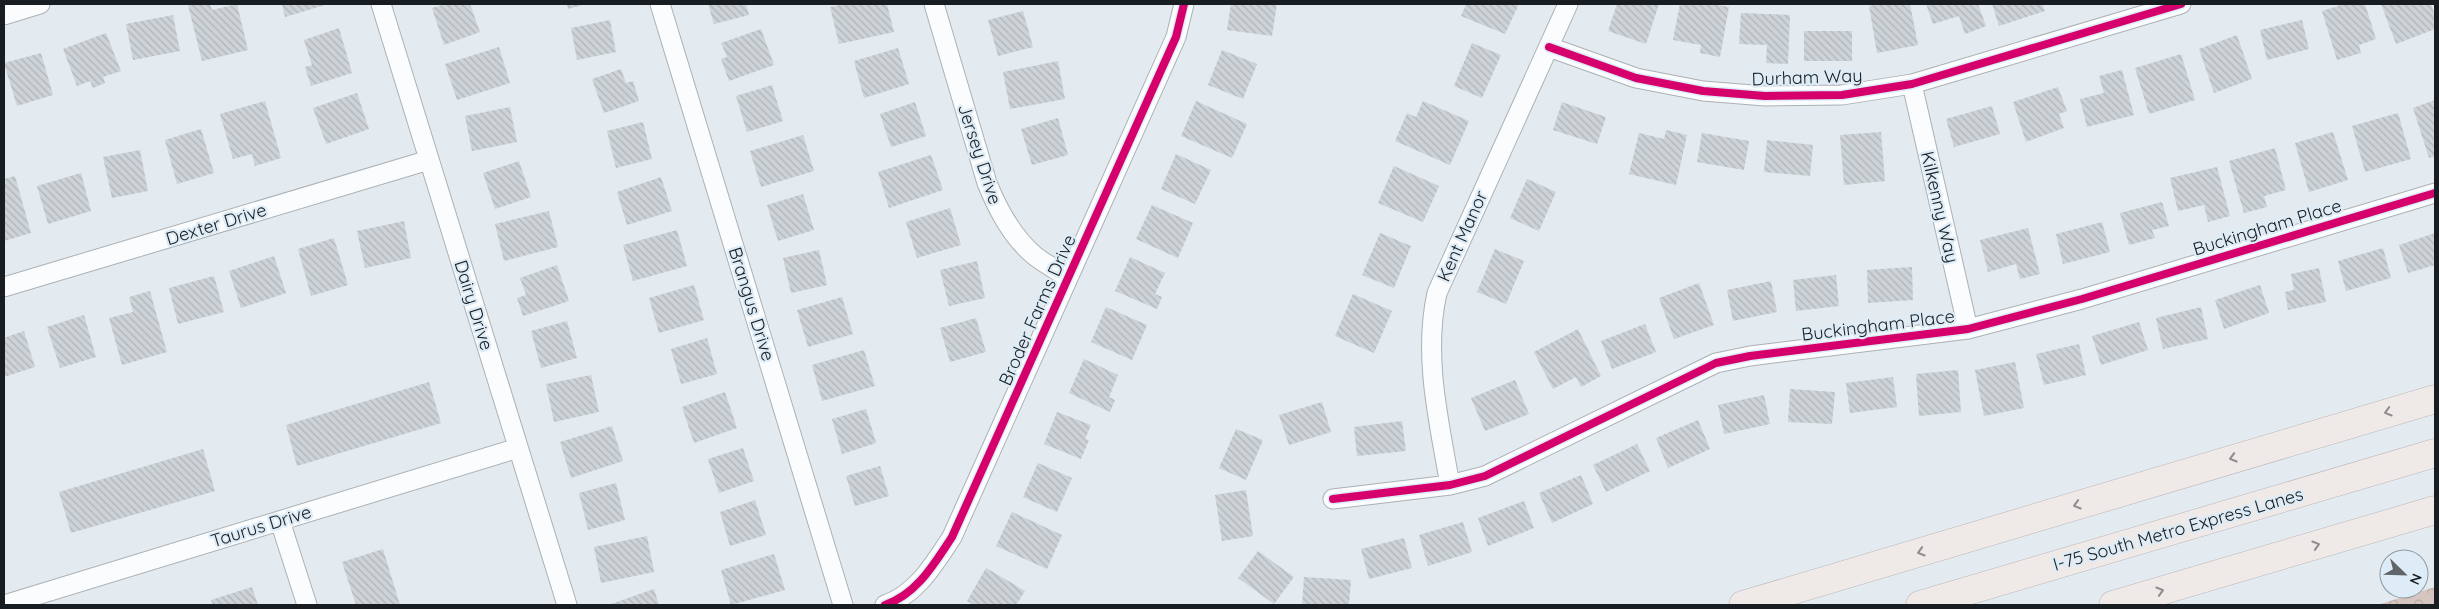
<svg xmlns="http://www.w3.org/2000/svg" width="2439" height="609" font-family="Quicksand,sans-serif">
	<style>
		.forest { fill: url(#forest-crowns) }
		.building { fill: url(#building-back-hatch) }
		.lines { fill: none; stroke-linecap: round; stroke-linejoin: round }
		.street-casing { stroke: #abb1b5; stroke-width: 21 }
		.highway-casing { stroke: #bab6b7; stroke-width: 29 }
		.street { stroke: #fbfcfd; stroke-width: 19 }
		.highway { stroke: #efe9e8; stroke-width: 28 }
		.cycleway-casing { stroke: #ddecf6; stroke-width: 11 }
		.cycleway { stroke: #d6006c; stroke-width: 8 }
		.oneway { stroke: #8e8d8e }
		.labels { text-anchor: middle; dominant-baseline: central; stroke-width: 4.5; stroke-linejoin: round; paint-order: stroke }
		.street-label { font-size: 18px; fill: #181d21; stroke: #ddecf6 }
	</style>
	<defs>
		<pattern id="forest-crowns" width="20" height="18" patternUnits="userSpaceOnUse" patternTransform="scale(1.25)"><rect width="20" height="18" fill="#d7c5c0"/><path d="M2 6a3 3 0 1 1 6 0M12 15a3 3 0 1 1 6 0" fill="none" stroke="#b8a9a5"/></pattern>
		<pattern id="building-back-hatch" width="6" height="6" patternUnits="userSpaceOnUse" patternTransform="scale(1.25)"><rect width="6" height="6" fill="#cdd3d7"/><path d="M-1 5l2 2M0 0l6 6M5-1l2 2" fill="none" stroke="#afb5b8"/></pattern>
	</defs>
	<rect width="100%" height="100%" fill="#e3ebf0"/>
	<path class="forest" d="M2435,587V605H2377Z"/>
	<path class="building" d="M210,4L212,10L237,4L248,50L202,61L188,5Z
		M282,4H324L325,5L285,17Z
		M445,4H470L480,32L444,45L432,8Z
		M567,4H586L568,9Z
		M708,4H746L749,15L714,24Z
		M845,4H887L894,32L839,44L830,7Z
		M1231,4H1277L1272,36L1227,30Z
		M1466,4H1519L1505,34L1461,16Z
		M1617,4H1659L1646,44L1608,31Z
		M1680,4H1712L1729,7L1720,57L1700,53L1701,45L1673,40Z
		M1881,4H1910L1918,45L1877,53L1869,6Z
		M1926,4H1978L1986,26L1965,34L1959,16L1933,24Z
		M1992,4H2042L2045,11L1999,26Z
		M2344,4H2365L2376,39L2359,45L2361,53L2337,60L2322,11Z
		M2381,4H2431L2435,16V29L2396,44Z
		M1023,11L1033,47L998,56L988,20Z
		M1741,13L1790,15L1788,64L1766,63L1767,45L1739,44Z
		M173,15L180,51L133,60L126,24Z
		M610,20L616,52L577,60L571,28Z
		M2302,20L2309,49L2267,60L2260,30Z
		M339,28L352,73L311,86L305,67L312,65L304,40Z
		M761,29L774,65L729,81L721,59L727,57L721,43Z
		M1804,31H1852V61H1804Z
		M106,33L121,71L103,77L105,83L93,88L90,81L77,86L63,49Z
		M2237,35L2252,79L2214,93L2199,49Z
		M1472,43L1501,55L1482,98L1454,86Z
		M499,47L510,83L457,100L445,64Z
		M898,48L909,84L864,98L854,61Z
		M1222,50L1257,64L1243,99L1208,85Z
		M41,53L53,95L17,106L4,63Z
		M2181,54L2195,100L2149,114L2135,68Z
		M1058,61L1065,99L1010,109L1003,72Z
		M621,69L626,83L633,81L639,101L604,113L592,79Z
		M2122,70L2134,115L2087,127L2080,99L2104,93L2099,76Z
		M772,85L783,121L747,132L736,96Z
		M2058,87L2067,111L2059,114L2064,128L2026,142L2013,102Z
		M357,93L369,129L326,144L313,108Z
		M2435,100V156L2429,158L2413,108Z
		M265,101L281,158L255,166L252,154L233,159L220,114Z
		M1196,101L1247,124L1232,158L1181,136Z
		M1423,101L1469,121L1450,165L1395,141L1407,113L1416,117Z
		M915,102L926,136L891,147L880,114Z
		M1562,102L1606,117L1597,144L1553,130Z
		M1992,106L2000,134L1954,147L1946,119Z
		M510,107L517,142L472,151L465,116Z
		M2398,113L2411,159L2365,172L2352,126Z
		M1058,118L1068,155L1032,165L1021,129Z
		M643,122L652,159L616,168L607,131Z
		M201,129L214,173L177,184L165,140Z
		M1666,130L1687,135L1676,185L1629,174L1639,133L1664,139Z
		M1881,132L1885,181L1844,185L1840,135Z
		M2333,132L2348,180L2309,192L2295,143Z
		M1702,133L1749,141L1744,170L1697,162Z
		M803,135L814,171L761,187L750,151Z
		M1767,140L1813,145L1810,176L1764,172Z
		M2275,148L2286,190L2264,196L2267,207L2244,213L2229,161Z
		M140,150L148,191L112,198L103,157Z
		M1176,154L1211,170L1195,204L1161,189Z
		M931,155L943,190L889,208L878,172Z
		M519,161L531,197L495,209L483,173Z
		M1394,166L1439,186L1423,222L1378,203Z
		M2217,167L2230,216L2208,222L2204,205L2178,211L2170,178Z
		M81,173L91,211L48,224L37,186Z
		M15,176L31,233L4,241V179Z
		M661,177L672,211L627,225L617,192Z
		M1527,179L1556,192L1539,231L1510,218Z
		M803,194L814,230L778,241L767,205Z
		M2162,202L2169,226L2152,230L2155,238L2129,245L2120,213Z
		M1152,205L1193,223L1178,258L1136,239Z
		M950,208L961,245L917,258L906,222Z
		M549,211L558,247L504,261L495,224Z
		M404,221L411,258L365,268L357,231Z
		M2102,222L2110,252L2063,264L2056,234Z
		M2028,228L2040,274L2020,279L2016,264L1988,272L1980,240Z
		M677,230L687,266L633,281L623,245Z
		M1380,233L1411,246L1394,288L1362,275Z
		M2435,233V265L2408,273L2399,245Z
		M334,238L348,285L311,296L298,249Z
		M2383,248L2391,278L2346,291L2338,261Z
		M1495,249L1524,261L1506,304L1477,292Z
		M819,250L827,285L791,293L783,258Z
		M274,256L286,293L241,308L229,271Z
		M1130,257L1165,273L1155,294L1162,297L1157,309L1115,291Z
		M977,261L985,298L949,306L940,270Z
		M557,265L569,301L523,316L517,298L526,295L520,278Z
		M1912,267L1913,300L1868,303L1867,270Z
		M2319,268L2326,302L2288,310L2285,292L2294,290L2291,274Z
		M1836,275L1839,306L1796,311L1793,280Z
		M214,276L224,312L178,324L169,288Z
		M1771,281L1777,312L1733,321L1727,290Z
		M1699,283L1714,325L1674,339L1659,298Z
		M694,285L704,320L659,333L649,298Z
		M2260,285L2269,313L2224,329L2215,300Z
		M150,291L167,352L122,365L109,318L133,312L129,297Z
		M1353,294L1392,311L1374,353L1335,336Z
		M842,297L853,334L808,347L797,310Z
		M1106,307L1147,325L1132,360L1091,342Z
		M2201,307L2208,339L2163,349L2156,318Z
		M84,315L96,357L60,368L47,327Z
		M976,318L986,352L950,362L940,328Z
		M567,321L577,358L541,368L531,331Z
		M2139,322L2148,350L2101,365L2092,336Z
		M1645,324L1656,352L1612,369L1601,341Z
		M1578,329L1601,376L1581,387L1576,377L1553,389L1534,352Z
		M24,331L35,367L4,377V338Z
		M707,338L717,374L681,384L671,349Z
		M2079,344L2086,375L2044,385L2036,354Z
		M864,350L875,386L822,401L812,365Z
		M1084,359L1118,375L1109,397L1115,400L1110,412L1069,393Z
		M2015,362L2024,408L1984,416L1975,370Z
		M1958,370L1961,412L1919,416L1916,374Z
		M591,375L599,412L554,422L546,384Z
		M1893,377L1897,407L1850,413L1846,383Z
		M1515,380L1529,414L1485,431L1471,398Z
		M429,382L441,423L297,466L286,425Z
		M1790,389L1835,392L1832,424L1788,422Z
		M725,392L737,428L694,443L682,407Z
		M1764,395L1770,424L1724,434L1718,405Z
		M1322,402L1331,432L1289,445L1279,415Z
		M866,409L876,443L842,454L832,419Z
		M1057,412L1091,425L1085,439L1089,440L1081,459L1044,444Z
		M1698,420L1710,449L1668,468L1656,438Z
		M1402,421L1406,451L1357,456L1354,427Z
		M612,426L623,461L571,478L560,442Z
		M1236,429L1263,440L1246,480L1219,468Z
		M1637,444L1650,471L1606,492L1593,465Z
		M743,448L754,481L719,493L708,459Z
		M203,449L215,491L71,533L59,492Z
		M1038,463L1072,478L1057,512L1023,497Z
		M880,466L889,496L855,506L846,476Z
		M1581,475L1593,504L1552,523L1539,493Z
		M616,483L625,520L588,530L579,493Z
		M1246,490L1253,536L1222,541L1215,495Z
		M755,500L766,535L730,546L720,512Z
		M1524,501L1534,528L1488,546L1478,518Z
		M1012,512L1062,535L1047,569L996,546Z
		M1463,522L1472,552L1428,566L1419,535Z
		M647,536L654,572L601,583L594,547Z
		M1404,538L1412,568L1369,579L1361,549Z
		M383,549L400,605H356L342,562Z
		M1258,551L1294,577L1274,604L1238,578Z
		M774,554L785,590L731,605L721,570Z
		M986,568L1025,591L1016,605H974L967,601Z
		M1304,577L1351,580L1349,605H1302Z
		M252,587L258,605H213L211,600Z
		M654,589L659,605H608Z"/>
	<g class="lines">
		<g class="street-casing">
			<path id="street" d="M381,4L567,605
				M660,4L843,605
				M934,4L987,183C998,210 1012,237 1035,256C1045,264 1057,270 1068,277
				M4,15L40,4
				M1549,47L1636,78L1703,91L1765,96L1842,95L1912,84L2181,4
				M1912,84L1968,329
				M4,287L429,160
				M1450,485C1439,422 1423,356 1437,293L1568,4
				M1333,499L1450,485L1485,476L1716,363L1750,356L1968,329L2082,299L2435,193
				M280,521L307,605
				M4,605L518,448
				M885,605C917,594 934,564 952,537L1176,37L1184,4"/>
		</g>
		<g class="highway-casing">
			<path id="highway" d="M1743,605L2435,399
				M1920,605L2435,453
				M2113,605L2435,510"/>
		</g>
		<use href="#street" class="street"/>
		<use href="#highway" class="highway"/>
		<g class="cycleway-casing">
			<path id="cycleway" d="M1549,47L1636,78L1703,91L1765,96L1842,95L1912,84L2181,4
				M1333,499L1450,485L1485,476L1716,363L1750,356L1968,329L2082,299L2435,193
				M885,605C917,594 934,564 952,537L1176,37L1184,4"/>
		</g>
		<use href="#cycleway" class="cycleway"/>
	</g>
	<defs><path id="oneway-chevron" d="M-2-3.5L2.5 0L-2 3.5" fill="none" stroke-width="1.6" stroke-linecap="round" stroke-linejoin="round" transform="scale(1.25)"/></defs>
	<g class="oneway">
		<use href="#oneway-chevron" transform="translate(2388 412) rotate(164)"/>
		<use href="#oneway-chevron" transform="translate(2233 458) rotate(164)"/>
		<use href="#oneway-chevron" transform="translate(2077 505) rotate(163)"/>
		<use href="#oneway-chevron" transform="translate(2316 545) rotate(-17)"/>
		<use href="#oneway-chevron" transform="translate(1921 552) rotate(163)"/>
		<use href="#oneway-chevron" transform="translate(2160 591) rotate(-17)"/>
	</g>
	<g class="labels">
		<g class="street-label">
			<text transform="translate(1807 77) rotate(-2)">Durham Way</text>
			<text transform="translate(980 154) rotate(72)">Jersey Drive</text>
			<text transform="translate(1940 207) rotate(77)">Kilkenny Way</text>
			<text transform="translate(216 224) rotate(-17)">Dexter Drive</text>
			<text transform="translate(2267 227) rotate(-17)">Buckingham Place</text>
			<text transform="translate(1462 236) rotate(-66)">Kent Manor</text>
			<text transform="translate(752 304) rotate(73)">Brangus Drive</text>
			<text transform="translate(474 305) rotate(73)">Dairy Drive</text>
			<text transform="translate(1037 310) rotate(-66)">Broder Farms Drive</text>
			<text transform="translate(1878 325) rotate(-7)">Buckingham Place</text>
			<text transform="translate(261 526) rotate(-17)">Taurus Drive</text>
			<text transform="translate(2178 529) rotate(-16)">I-75 South Metro Express Lanes</text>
		</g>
	</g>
	<rect width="2439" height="609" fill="none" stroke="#181d21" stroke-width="10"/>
	<g transform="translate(2404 574) rotate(113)"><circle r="24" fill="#ddecf6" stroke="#8e99a1"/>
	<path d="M0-4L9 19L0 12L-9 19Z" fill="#5f6569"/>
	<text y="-8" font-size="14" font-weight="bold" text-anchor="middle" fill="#181d21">N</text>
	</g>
</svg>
